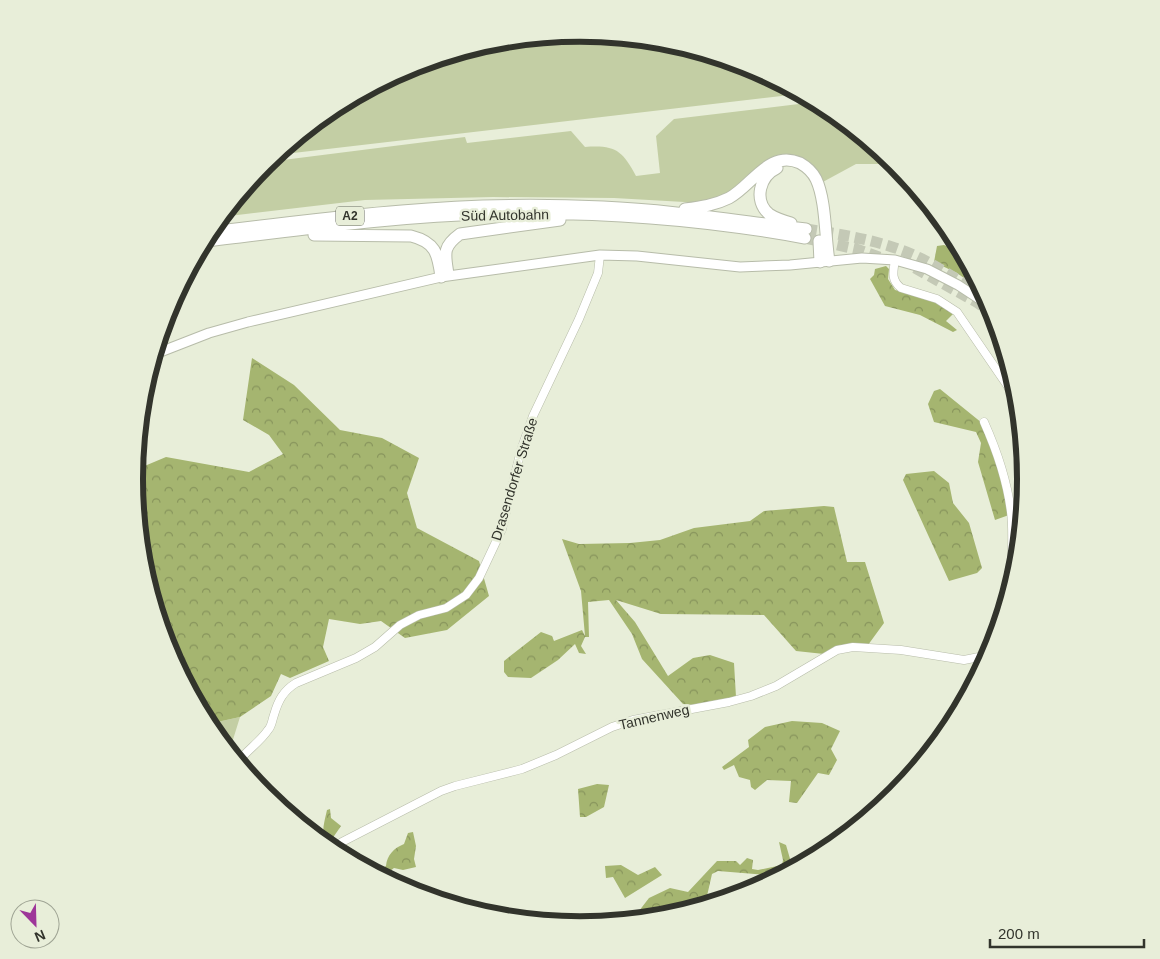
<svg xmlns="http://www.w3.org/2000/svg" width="1160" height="959" font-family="Helvetica,sans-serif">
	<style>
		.green { fill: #c3cea4 }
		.forest { fill: url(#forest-crowns) }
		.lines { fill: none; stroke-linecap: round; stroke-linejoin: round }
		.highway-tunnel { stroke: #c4c9b6; stroke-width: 11; stroke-dasharray: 11 5.5; stroke-linecap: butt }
		.minor-casing { stroke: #b7bca9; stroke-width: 9 }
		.major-casing { stroke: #b7bca9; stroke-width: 11 }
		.highway-casing { stroke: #b7bca9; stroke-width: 13 }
		.minor { stroke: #fff; stroke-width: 8 }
		.major { stroke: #fff; stroke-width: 9 }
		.highway { stroke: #fff; stroke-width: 11 }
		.labels { text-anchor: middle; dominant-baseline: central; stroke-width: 5; stroke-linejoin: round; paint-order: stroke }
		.shield { fill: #e8eed9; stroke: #696c60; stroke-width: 1 }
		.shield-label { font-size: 12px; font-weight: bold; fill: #32342c }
		.street-label { font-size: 14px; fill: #32342c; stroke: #e8eed9 }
		.rim { fill: none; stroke: #32342c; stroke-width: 6 }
	</style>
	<defs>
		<pattern id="forest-crowns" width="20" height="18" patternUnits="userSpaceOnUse" patternTransform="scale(1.25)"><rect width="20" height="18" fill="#a5b570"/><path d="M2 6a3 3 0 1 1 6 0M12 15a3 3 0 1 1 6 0" fill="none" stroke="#87945c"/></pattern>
	</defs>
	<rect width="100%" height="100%" fill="#e8eed9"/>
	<path class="green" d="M580,34L667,42L751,68L799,94L276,155L333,109L410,68L493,42Z
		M815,102L828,109L895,164H856L821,183L796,158L730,194L702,203L614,198L493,197L365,200L221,217L267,162L465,137L467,143L571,131L585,147C615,145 622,150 636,176L660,173L656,136L674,119Z
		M240,717L231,746L227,749L208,724Z"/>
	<path class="forest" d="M946,226L951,232L982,291L957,273L934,262L937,246L944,245L955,250L952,235Z
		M886,266L889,269L888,279L895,290L935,300L954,313L946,321L957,330L953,332L920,315L885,306L870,279L874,275L875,269Z
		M252,358L294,385L340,430L382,438L419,458L407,493L417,528L479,561L489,596L447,630L405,638L381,621L360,624L329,619L323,647L329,661L290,678L281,674L271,696L240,717L208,724L168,650L159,620L163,608L153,601L143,566L134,479L135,470L166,457L249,472L283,454L269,435L243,420Z
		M940,389L982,423L1000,473L1009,515L995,520L978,462L981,443L976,432L934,422L928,404L934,391Z
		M934,471L949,483L953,503L969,523L982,568L977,573L949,581L903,480L906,474Z
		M824,506L834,507L847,562H865L884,623L868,645H844L824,654L796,651L764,615L661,614L616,600L635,622L668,676L693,658L710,655L734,663L736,697L694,705L683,704L642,659L632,634L609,600L588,602L589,637H585L581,646L586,654L579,653L575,644L558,660L531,678L508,677L504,672V661L541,632L552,636L554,641L582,630L585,636L581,591L562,539L579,544L630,543L660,540L694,528L750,521L764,511Z
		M792,721L822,723L840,731L831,749L837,760L829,775L818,773L797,803L789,802L791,781L767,780L755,790L751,787L750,780L739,777L734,765L724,770L722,767L749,747L748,740L765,727Z
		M597,784L609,785L604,807L586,817H580L578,789Z
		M330,809L331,818L341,826L332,839L333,846L330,848C319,837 324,824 327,810Z
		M413,832L416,846L414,859L416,867L403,870L394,868L382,877L374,873L386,866C387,855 394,848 404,844L408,833Z
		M779,842L786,845L793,869L780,876L718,871L712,874L707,896L717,899L716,902L667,917L624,921L622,919L624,917L632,920L649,898L670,888L688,892L717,861H736L740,865L747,858L753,860L752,869L758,870L782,865L783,860Z
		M621,865L638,875L655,867L662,875L625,898L613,877L606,878L605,866Z"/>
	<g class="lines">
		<path class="highway-tunnel" d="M806,229C845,235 886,241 922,259C943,270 964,284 985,296
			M805,238L856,249L885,259
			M915,268L978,303L994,315"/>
		<g class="minor-casing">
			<path id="minor" d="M895,260C893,272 891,280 901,288L937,299L957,312L1007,385L1019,408
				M984,422C997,451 1007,480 1011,512C1014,535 1011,563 1011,586
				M238,762C247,750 260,742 268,730C272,726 272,720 274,715C278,701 283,691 296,683L356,658L375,647L400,625L419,615L446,608L466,595L479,578L502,529L521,450L533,416L579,319L598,273L600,255
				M333,850L342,842L441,791L455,786L522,769L556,755L612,727L633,720L729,702L751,696L776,686L837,650L853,647L901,650L964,660L989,655"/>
		</g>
		<g class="major-casing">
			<path id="major" d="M155,354L209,333L248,322L441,277L600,255L637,256L740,267L790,265L862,258L895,260L927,269L958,285L990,306"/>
		</g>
		<g class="highway-casing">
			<path id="highway" d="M777,168C760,176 753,200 769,214C775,218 784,221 791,223
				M685,209C701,207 715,205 729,198C752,186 769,149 800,163C807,167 812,171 816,179C826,200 825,237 829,261
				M209,232C273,225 337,216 402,211C468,205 536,204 603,207C671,210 738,221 806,229
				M314,235L411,236C435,242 438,253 441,277
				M205,241C300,230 395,216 491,214C596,211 702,219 805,238
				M819,241L820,262
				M448,274C445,254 442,247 460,234L560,220"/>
		</g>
		<use href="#minor" class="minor"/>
		<use href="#major" class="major"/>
		<use href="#highway" class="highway"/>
	</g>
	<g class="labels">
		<rect class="shield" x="336" y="206.5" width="28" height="19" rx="4"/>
		<g class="shield-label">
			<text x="350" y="216">A2</text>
		</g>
		<g class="street-label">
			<text transform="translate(505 215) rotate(-1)">Süd Autobahn</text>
			<text transform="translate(514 479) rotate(-73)">Drasendorfer Straße</text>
			<text transform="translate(654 717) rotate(-13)">Tannenweg</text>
		</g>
	</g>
	<path d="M0 0H1160V959H0ZM143 479a437 437 0 1 1 874 0a437 437 0 1 1-874 0Z" fill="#e8eed9" fill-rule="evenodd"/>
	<path class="rim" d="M143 479a437 437 0 1 1 874 0a437 437 0 1 1-874 0Z"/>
	<g transform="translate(35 924) rotate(157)"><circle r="24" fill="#e8eed9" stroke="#9fa494"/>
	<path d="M0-4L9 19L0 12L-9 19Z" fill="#9e3699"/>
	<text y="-8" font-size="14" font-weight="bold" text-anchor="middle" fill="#32342c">N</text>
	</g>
	<path d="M990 939v8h154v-8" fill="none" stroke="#32342c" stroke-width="2.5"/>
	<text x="998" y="939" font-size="15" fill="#32342c" stroke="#e8eed9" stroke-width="4" paint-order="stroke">200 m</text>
</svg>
